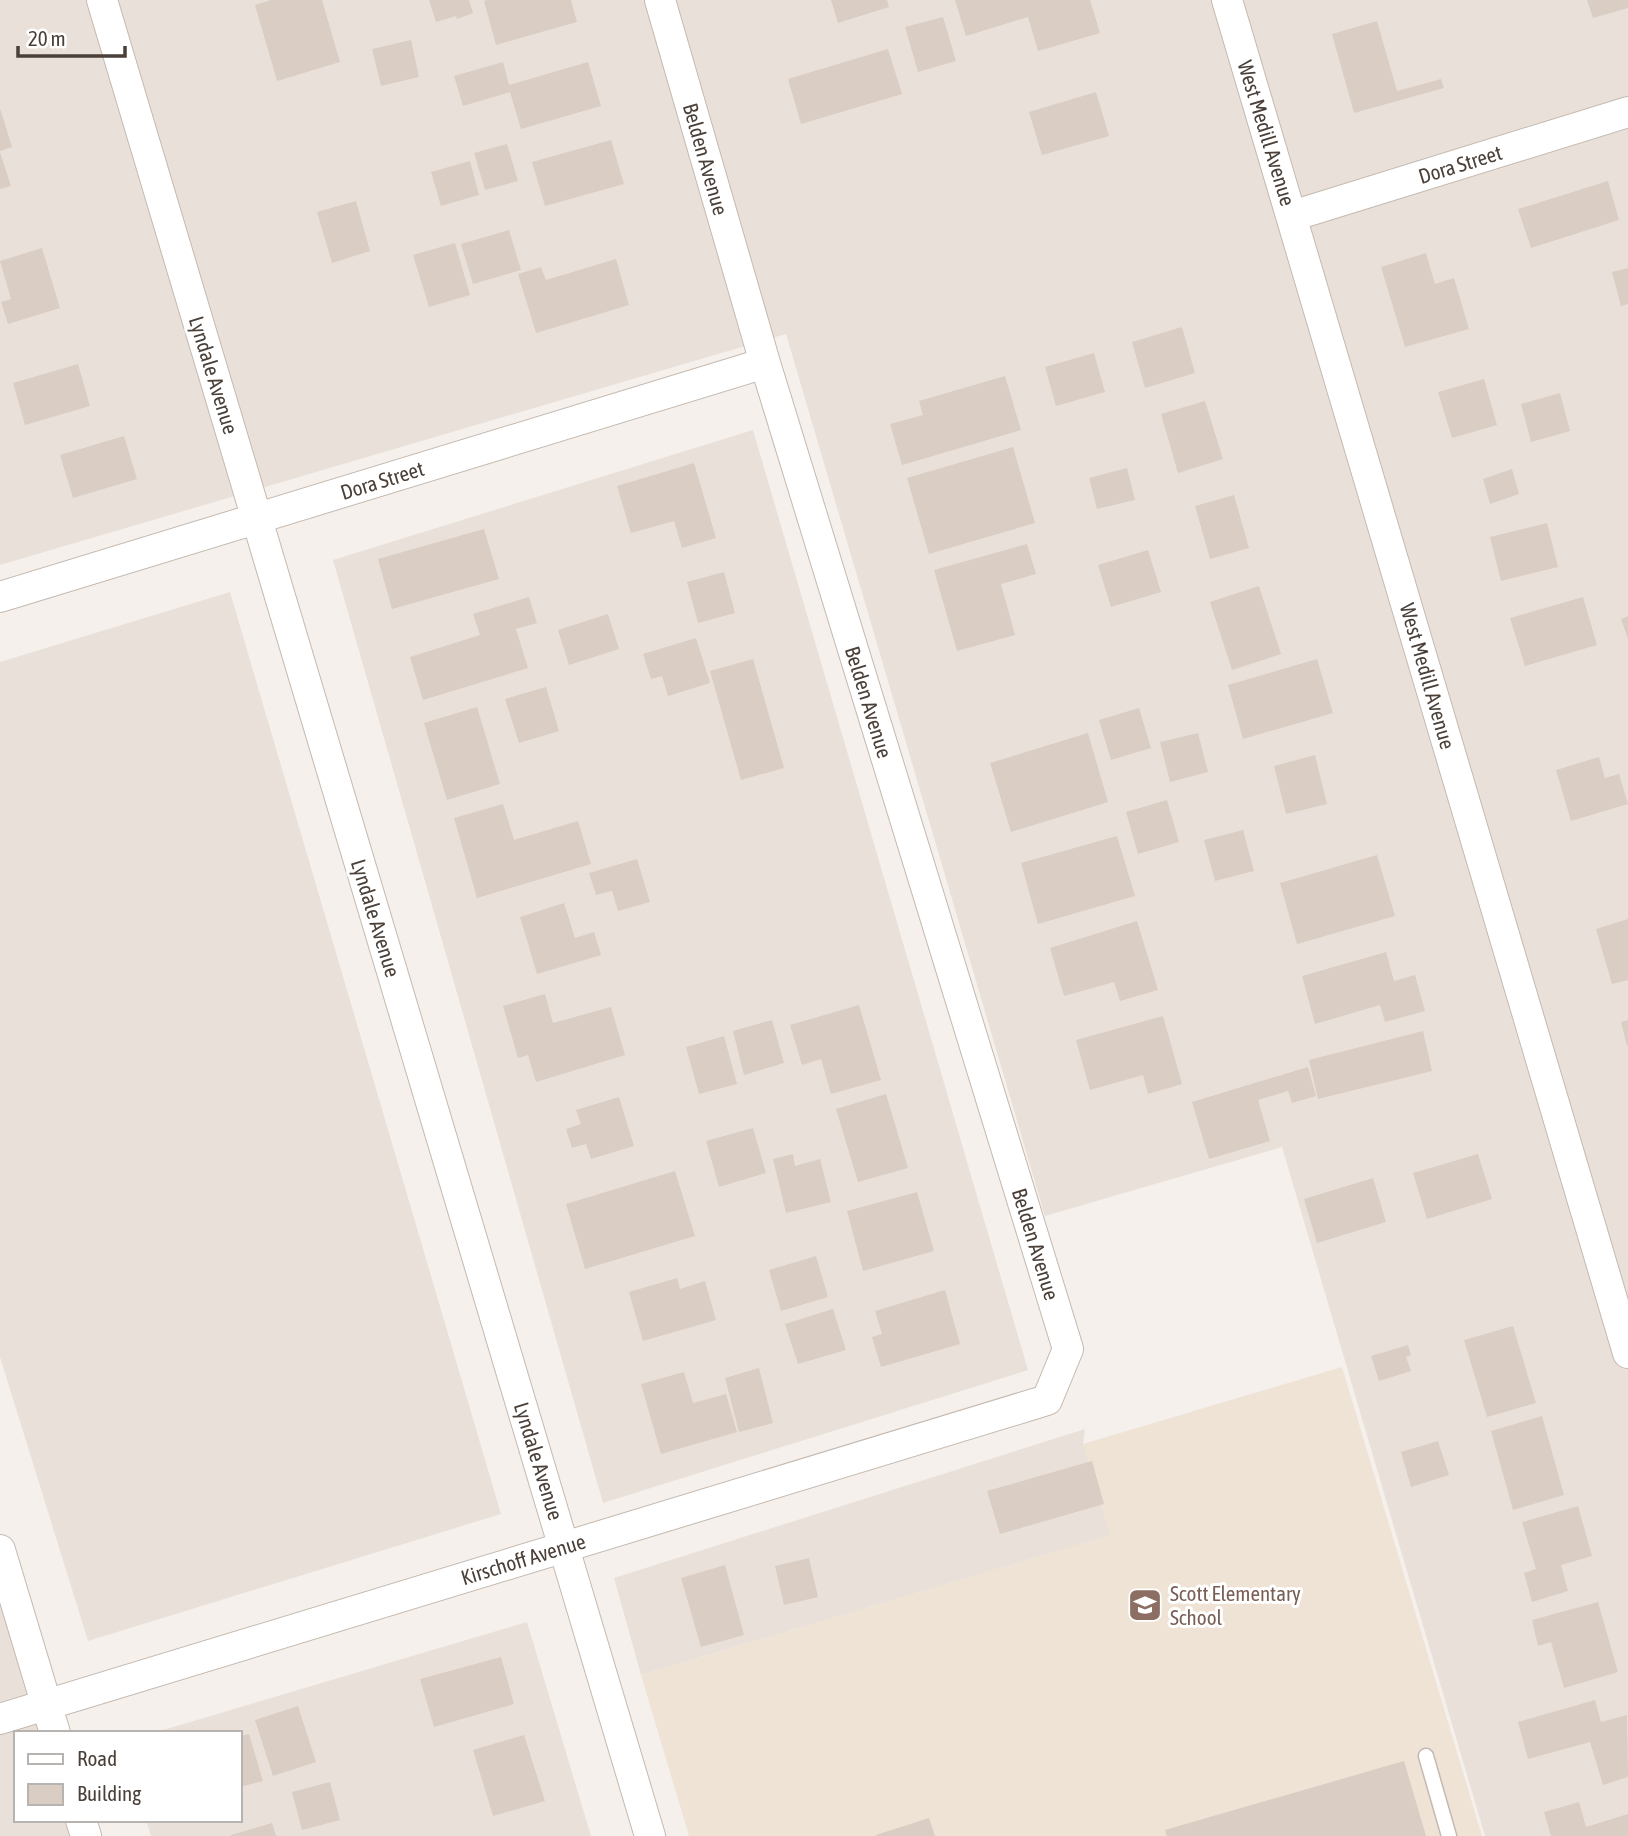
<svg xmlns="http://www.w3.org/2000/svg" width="1628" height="1836" font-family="'Asap Condensed',sans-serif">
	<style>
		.residential { fill: #e9e1d9 }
		.education { fill: #eee3d5 }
		.building { fill: #dacdc3 }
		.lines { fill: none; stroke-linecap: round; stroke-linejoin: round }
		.service-casing { stroke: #c4b9b0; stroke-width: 17 }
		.minor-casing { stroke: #c4b9b0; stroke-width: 32 }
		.service { stroke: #fff; stroke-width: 14 }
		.minor { stroke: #fff; stroke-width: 30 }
		.labels { text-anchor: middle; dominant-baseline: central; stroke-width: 6; stroke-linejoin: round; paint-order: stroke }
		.street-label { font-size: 21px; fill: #4a4039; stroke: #fff }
		.education-label { font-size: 21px; fill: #785e54; stroke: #fff; text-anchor: start }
	</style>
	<rect width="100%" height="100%" fill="#f5f0eb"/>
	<path class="residential" d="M0,0H1628V1836H1485L1282,1147L1045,1216L786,334L0,565Z
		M753,430L1028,1370L603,1503L333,560Z
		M230,592L501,1514L88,1641L0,1357V662Z
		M1085,1429L1083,1444L1111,1535L641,1675L614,1578Z
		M0,1569L48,1733H16V1820H74L78,1836H0Z
		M527,1622L591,1836H151L146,1820H240V1733H153Z"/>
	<path class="education" d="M1342,1367L1482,1836H689L641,1675L1110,1535L1083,1444Z"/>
	<path class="building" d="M271,0H322L340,62L277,81L255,5Z
		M429,0H469L473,13L457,19L456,16L436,22Z
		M487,0H571L577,22L496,45L484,1Z
		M831,0H887L889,7L838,23Z
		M955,0H1090L1100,33L1038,51L1028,17L966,36Z
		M1587,0H1628V8L1593,18Z
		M943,17L956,61L918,72L905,27Z
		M1377,21L1397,91L1441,79L1444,88L1354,113L1332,34Z
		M411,40L419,77L381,86L372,49Z
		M888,49L902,94L801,124L788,79Z
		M503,62L509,85L588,62L601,106L521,129L510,92L463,106L454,76Z
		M1096,92L1109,136L1042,155L1029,112Z
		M0,108L12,147L0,151Z
		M611,140L624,184L545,206L532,162Z
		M507,144L518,181L485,190L474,153Z
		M0,152L11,186L0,189Z
		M470,161L479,195L441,206L431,172Z
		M1608,181L1619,220L1531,248L1518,209Z
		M356,201L370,251L332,263L317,212Z
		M509,230L521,270L473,284L461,244Z
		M455,243L470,295L429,307L413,255Z
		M42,248L60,308L8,324L1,302L11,299L0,261Z
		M1426,253L1435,284L1454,278L1469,329L1405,347L1381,267Z
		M616,259L629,305L536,333L518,274L541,267L546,280Z
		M1628,268V304L1621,306L1612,272Z
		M1182,327L1195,373L1145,388L1132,342Z
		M1094,353L1105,392L1056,406L1045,367Z
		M78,364L90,406L25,425L13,383Z
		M1005,376L1021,430L902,465L890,424L923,415L919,401Z
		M1484,379L1497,425L1452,438L1438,392Z
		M1560,393L1570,431L1531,442L1521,404Z
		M1205,401L1223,459L1178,473L1161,414Z
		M124,436L137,479L73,498L60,455Z
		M1013,447L1035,523L929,554L907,478Z
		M694,463L716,538L682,548L674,521L631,533L617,486Z
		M1127,468L1135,500L1097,509L1089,478Z
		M1512,469L1519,494L1490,504L1483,479Z
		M1234,495L1249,548L1210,559L1195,506Z
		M1547,523L1558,567L1501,581L1490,537Z
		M484,529L499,579L392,609L378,559Z
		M1027,544L1036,574L1001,584L1015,635L957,651L934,570Z
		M1148,550L1161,592L1111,607L1098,565Z
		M724,572L735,613L698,623L687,582Z
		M1259,586L1281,654L1232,670L1210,602Z
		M529,597L537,623L516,629L528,668L423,700L410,657L480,635L473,614Z
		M1583,597L1597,645L1525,666L1510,618Z
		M608,614L619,649L569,665L558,630Z
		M1628,616V639L1621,619Z
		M696,638L710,683L668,696L662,676L651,679L643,654Z
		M753,659L784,768L741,780L710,671Z
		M1317,659L1333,713L1243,739L1228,685Z
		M546,687L559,731L519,743L505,699Z
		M477,707L500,784L447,800L424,723Z
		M1139,708L1151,748L1111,760L1099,720Z
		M1088,733L1108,802L1011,832L990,763Z
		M1198,733L1208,772L1170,782L1160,742Z
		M1315,755L1327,804L1286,814L1274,766Z
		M1599,757L1605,778L1619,774L1628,804L1571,821L1556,770Z
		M1167,800L1179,842L1138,854L1126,812Z
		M503,804L514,840L578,821L591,864L477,898L454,818Z
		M1243,830L1254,871L1215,881L1204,840Z
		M1117,836L1135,896L1038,924L1021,863Z
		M1377,855L1395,916L1297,944L1280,883Z
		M637,859L650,902L618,911L612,891L596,895L589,873Z
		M564,903L575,938L594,932L601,955L537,974L520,917Z
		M1628,919V980L1612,984L1596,929Z
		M1137,921L1158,990L1120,1001L1114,982L1064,996L1050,948Z
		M1386,952L1394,981L1415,975L1425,1011L1385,1022L1380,1005L1315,1024L1302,976Z
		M545,994L553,1023L611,1007L625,1055L536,1082L528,1055L518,1058L503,1006Z
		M859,1005L881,1080L831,1094L821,1059L802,1065L790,1025Z
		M1163,1016L1182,1084L1148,1094L1143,1075L1090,1090L1076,1040Z
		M772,1020L784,1063L744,1075L733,1031Z
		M1628,1020V1046H1627L1621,1022Z
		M1423,1031L1432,1071L1318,1099L1309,1060Z
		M724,1036L737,1084L699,1094L686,1047Z
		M1308,1067L1316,1096L1292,1103L1288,1091L1258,1100L1270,1141L1209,1159L1192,1102Z
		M886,1094L908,1168L858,1182L836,1109Z
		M619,1097L634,1146L591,1159L586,1144L572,1148L566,1129L581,1124L576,1110Z
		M753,1128L766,1173L719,1187L706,1141Z
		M793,1154L795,1166L820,1159L831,1202L786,1213L773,1159Z
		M1478,1154L1492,1199L1427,1219L1413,1173Z
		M675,1171L695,1236L585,1269L566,1204Z
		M1373,1178L1386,1222L1317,1243L1304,1199Z
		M917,1192L934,1251L863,1271L847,1211Z
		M816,1256L828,1297L781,1311L769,1270Z
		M677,1278L680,1289L705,1281L716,1320L643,1341L629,1292Z
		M945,1290L960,1344L881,1367L872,1337L882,1334L875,1311Z
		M833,1309L846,1350L798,1364L785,1324Z
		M1513,1326L1536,1403L1487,1417L1464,1340Z
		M1408,1345L1411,1355L1406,1357L1411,1371L1379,1381L1371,1356Z
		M759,1368L773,1423L739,1432L725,1378Z
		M684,1372L693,1403L726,1394L737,1432L661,1454L641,1384Z
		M1542,1416L1564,1495L1513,1510L1491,1431Z
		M1438,1441L1449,1475L1411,1487L1401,1452Z
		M1092,1461L1104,1504L1000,1534L987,1491Z
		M1578,1506L1592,1556L1561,1565L1568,1591L1532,1602L1524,1573L1536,1569L1522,1522Z
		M809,1558L818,1597L784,1605L775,1566Z
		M725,1565L744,1635L701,1647L681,1578Z
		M1598,1602L1618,1672L1564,1688L1551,1642L1538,1646L1532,1620Z
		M501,1657L514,1704L434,1727L420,1679Z
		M1595,1700L1601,1722L1627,1715L1628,1777L1603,1785L1590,1742L1528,1759L1518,1722Z
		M298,1706L316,1762L273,1776L255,1720Z
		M249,1734L263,1781L240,1787V1736Z
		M524,1735L545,1801L493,1816L473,1750Z
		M1404,1761L1426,1836H1167L1165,1830Z
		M330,1782L340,1820L302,1830L292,1792Z
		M1579,1802L1586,1827L1628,1814V1836H1551L1544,1812Z
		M929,1818L935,1836H876V1835Z
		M272,1823L276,1836H231V1835Z"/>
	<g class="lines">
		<g class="service-casing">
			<path id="service" d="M1426,1756L1449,1836"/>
		</g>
		<g class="minor-casing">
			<path id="minor" d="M102,0L650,1836
				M1227,0L1628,1353
				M1292,216L1628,112
				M0,597L765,363
				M0,1550L55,1733
				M0,1719L1047,1400L1068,1349L765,363L660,0
				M81,1820L86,1836"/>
		</g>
		<use href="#service" class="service"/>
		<use href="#minor" class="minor"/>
	</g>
	<defs>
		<g id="school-square" transform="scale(1.75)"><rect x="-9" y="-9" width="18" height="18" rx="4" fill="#8d6e63" stroke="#fff"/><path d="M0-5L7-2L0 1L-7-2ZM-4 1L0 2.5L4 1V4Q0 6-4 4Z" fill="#fff"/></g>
	</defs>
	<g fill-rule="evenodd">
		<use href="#school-square" x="1145" y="1605"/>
	</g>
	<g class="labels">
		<g class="street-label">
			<text transform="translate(1267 133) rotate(73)">West Medill Avenue</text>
			<text transform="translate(706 159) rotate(74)">Belden Avenue</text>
			<text transform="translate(1460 164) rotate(-17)">Dora Street</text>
			<text transform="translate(214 375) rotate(73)">Lyndale Avenue</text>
			<text transform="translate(382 480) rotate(-17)">Dora Street</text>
			<text transform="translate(1428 676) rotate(74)">West Medill Avenue</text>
			<text transform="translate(869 702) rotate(73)">Belden Avenue</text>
			<text transform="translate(376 918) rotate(73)">Lyndale Avenue</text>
			<text transform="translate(1036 1244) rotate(73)">Belden Avenue</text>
			<text transform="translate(539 1461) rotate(73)">Lyndale Avenue</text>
			<text transform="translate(523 1559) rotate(-17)">Kirschoff Avenue</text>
		</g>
		<g class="education-label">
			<text x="1170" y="1593">Scott Elementary<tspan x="1170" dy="24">School</tspan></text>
		</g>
	</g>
	<rect x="14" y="1731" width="228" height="91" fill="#ffffff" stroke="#b7b3b0" stroke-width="2"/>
	<rect x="28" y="1754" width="35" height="10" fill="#ffffff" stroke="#b7b3b0" stroke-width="2"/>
	<text x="77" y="1766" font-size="21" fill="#4a4039">Road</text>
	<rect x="28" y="1784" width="35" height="21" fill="#dacdc3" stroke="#b7b3b0" stroke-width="2"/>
	<text x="77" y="1801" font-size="21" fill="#4a4039">Building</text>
	<path d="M18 46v10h107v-10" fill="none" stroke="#4a4039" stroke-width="3.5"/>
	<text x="28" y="46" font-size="21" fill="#4a4039" stroke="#ffffff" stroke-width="5" paint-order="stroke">20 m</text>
</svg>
